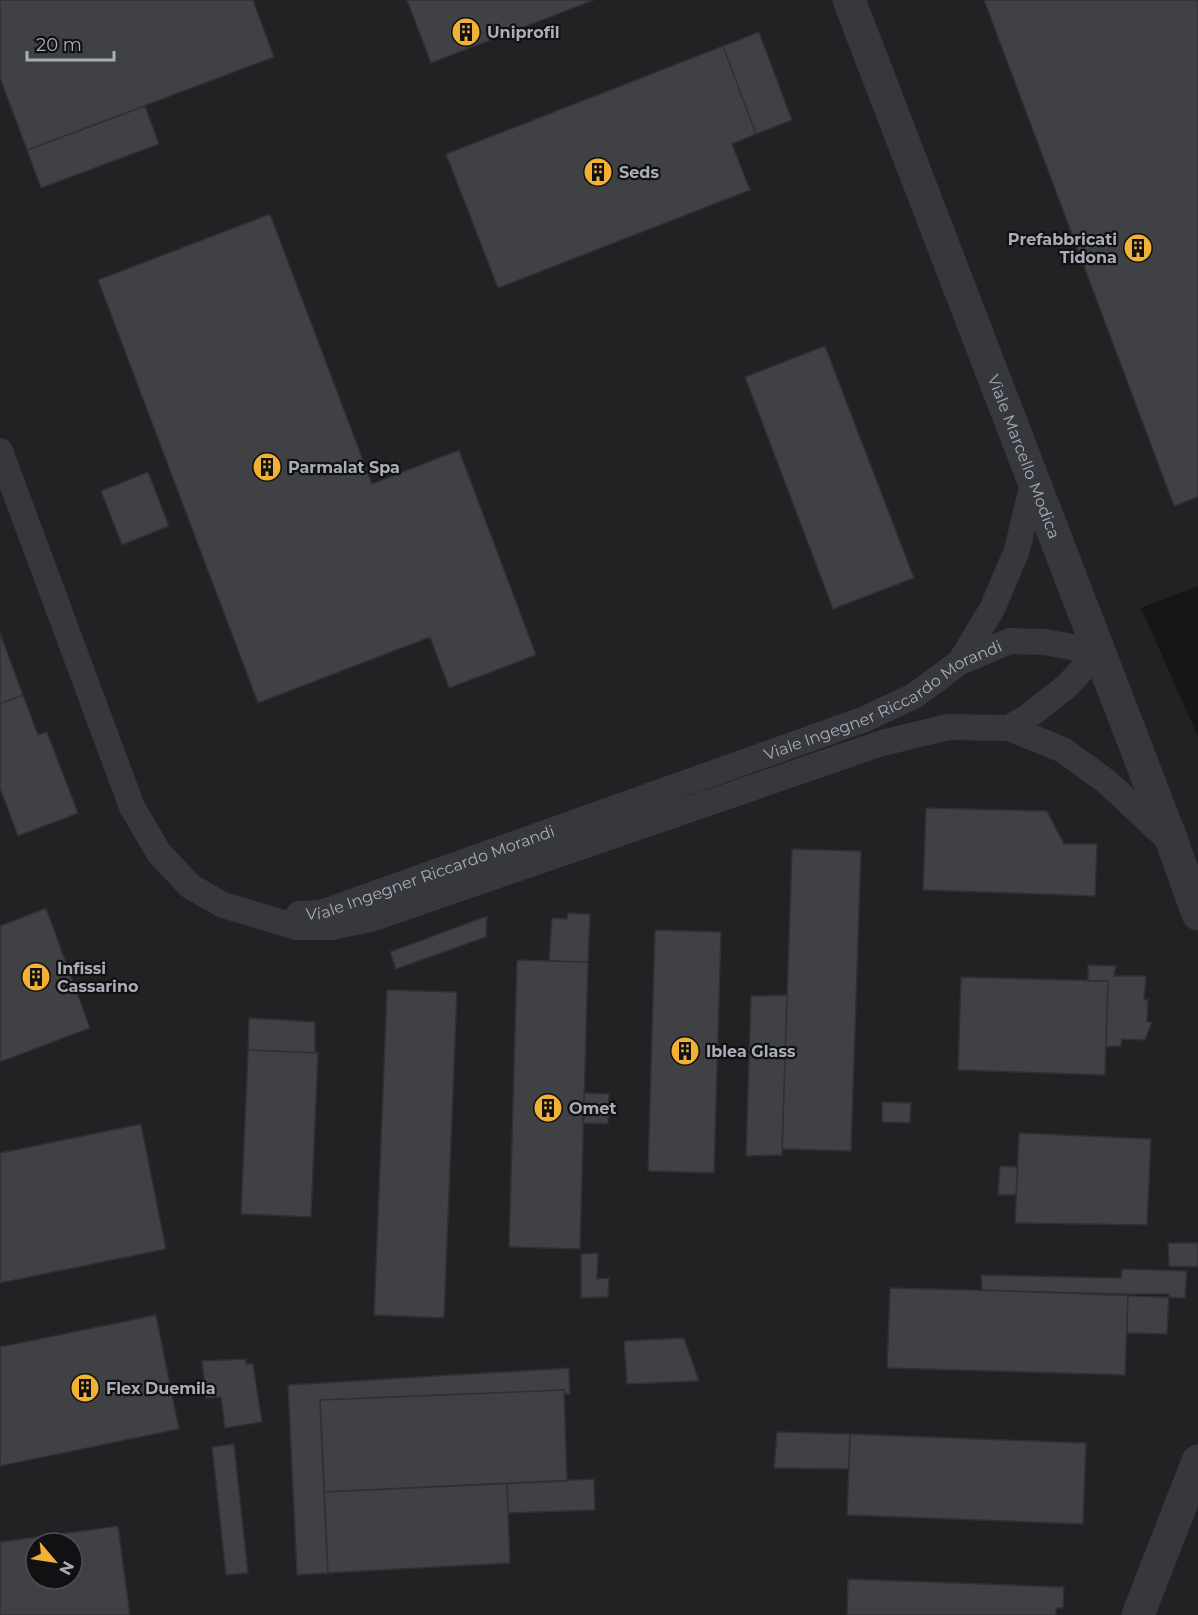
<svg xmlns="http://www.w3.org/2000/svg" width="1198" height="1615" font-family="Montserrat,sans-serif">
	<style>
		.built { fill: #222225; fill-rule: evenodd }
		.building { fill: #404145; stroke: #303034; stroke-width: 1.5; fill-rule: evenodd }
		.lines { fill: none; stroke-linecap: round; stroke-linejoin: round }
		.minor { stroke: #37383d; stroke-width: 26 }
		.tertiary { stroke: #37383d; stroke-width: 33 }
		.labels { text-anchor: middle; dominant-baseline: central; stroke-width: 4.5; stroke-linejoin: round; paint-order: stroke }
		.poi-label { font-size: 16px; font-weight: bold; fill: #a8adb8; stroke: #111113; text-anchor: start }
		.street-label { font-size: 16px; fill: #a8adb8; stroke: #111113 }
	</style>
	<rect width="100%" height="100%" fill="#161618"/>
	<path class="built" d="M0,0H1198V586L1141,608L1198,737V1615H0ZM36,1543H72V1579H36Z"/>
	<path class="building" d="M0,0H253L274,57L27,150L0,78Z
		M407,0H594L431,63Z
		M984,0H1198V497L1174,506Z
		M759,32L792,120L756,134L723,46Z
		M723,46L756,134L732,144L750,190L498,288L446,154Z
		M145,106L159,144L41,188L27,150Z
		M270,214L372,484L459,450L536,655L449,688L430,637L258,703L98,280Z
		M825,346L914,578L833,609L745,377Z
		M148,472L169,526L122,545L101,491Z
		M0,633L23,695L0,704Z
		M23,695L38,735L47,732L78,813L18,836L0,788V704Z
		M926,808L1047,811L1064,844H1097L1095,896L923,890Z
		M792,849L861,851L851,1151L782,1149Z
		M46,908L90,1028L0,1062V926Z
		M568,913L590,914L588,962L549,961L552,918L567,919Z
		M487,916L486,937L396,969L390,952Z
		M655,930L721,932L714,1173L648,1171Z
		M517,960L588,962L580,1249L509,1247Z
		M1088,965L1116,966L1114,976H1146L1144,1000L1148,999L1147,1022H1152L1145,1040L1122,1039L1121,1046L1106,1047L1108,981H1088Z
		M961,977L1108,981L1105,1075L958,1070Z
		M387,990L457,992L444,1318L374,1315Z
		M787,995L782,1155L746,1156L751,996Z
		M249,1018L315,1022V1053L248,1050Z
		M248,1050L318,1053L311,1217L241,1214Z
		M584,1093L609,1094L608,1124L583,1123Z
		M882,1102L911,1103L910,1123L882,1122Z
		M141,1124L166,1249L0,1283V1153Z
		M1019,1133L1151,1139L1147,1225L1015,1223Z
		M1000,1166L1018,1167L1016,1195H998Z
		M1168,1243H1198V1267L1169,1266Z
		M598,1253L597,1279L609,1278L608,1297L581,1298V1254Z
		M1122,1269L1187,1271L1185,1298L982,1290L981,1275L1121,1278Z
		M890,1288L1128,1294L1125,1375L887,1368Z
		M1128,1294H1169L1167,1334L1127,1333Z
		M156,1315L179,1429L0,1466V1347Z
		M684,1338L699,1381L627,1384L624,1341Z
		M246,1359V1364H253L262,1422L225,1428L221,1397L206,1398L202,1361Z
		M569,1368L570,1394H564V1390L320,1400L328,1573L297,1575L288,1385Z
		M564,1390L567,1481L324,1492L320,1400Z
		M777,1432L850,1434L849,1469L774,1468Z
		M850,1434L1086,1443L1083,1524L847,1515Z
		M234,1444L248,1573L226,1575L212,1447Z
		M594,1479L595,1510L508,1513L507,1483Z
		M507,1483L510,1563L328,1573L324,1492Z
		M118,1526L130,1615H0V1542ZM36,1543H72V1579H36Z
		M848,1579L1064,1587L1063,1608H1056V1615H847Z"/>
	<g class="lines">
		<g class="minor">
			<path d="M0,451L132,807L159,853L190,886L223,905L297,927H331L371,919L882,743L948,727L1009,728L1026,718L1067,686L1098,652"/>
			<path d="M960,662L992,609L1017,550L1033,483"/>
			<path d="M1009,728L1063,750L1107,782L1169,840"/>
			<path id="s1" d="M299,914L321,913L865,719L914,696L960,662L1010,641L1045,642L1098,652"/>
		</g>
		<g class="tertiary">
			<path id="s2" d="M849,0L1173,844L1198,914"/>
			<path d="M1138,1615L1198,1461"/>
		</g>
	</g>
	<defs>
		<g id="building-disc" transform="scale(1.5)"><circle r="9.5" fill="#f2b134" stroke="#111113"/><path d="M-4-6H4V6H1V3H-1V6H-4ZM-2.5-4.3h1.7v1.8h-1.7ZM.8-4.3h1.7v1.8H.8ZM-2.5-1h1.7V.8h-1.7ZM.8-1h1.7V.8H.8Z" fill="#111"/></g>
	</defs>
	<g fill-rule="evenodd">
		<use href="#building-disc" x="466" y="32"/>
		<use href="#building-disc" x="598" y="172"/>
		<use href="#building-disc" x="1138" y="248"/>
		<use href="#building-disc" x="267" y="467"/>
		<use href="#building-disc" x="36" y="977"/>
		<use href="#building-disc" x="685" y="1051"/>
		<use href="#building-disc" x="548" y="1108"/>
		<use href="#building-disc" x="85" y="1388"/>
	</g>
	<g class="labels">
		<g class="poi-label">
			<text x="487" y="32">Uniprofil</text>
			<text x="619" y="172">Seds</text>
			<text x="1117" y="239" text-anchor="end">Prefabbricati<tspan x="1117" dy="18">Tidona</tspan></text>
			<text x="288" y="467">Parmalat Spa</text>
			<text x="57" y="968">Infissi<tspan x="57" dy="18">Cassarino</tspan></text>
			<text x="706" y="1051">Iblea Glass</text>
			<text x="569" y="1108">Omet</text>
			<text x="106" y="1388">Flex Duemila</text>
		</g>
		<g class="street-label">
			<text stroke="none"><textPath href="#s2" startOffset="489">Viale Marcello Modica</textPath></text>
			<text stroke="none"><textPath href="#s1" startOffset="624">Viale Ingegner Riccardo Morandi</textPath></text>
			<text stroke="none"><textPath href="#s1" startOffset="138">Viale Ingegner Riccardo Morandi</textPath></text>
		</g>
	</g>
	<g transform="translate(54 1561) rotate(119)"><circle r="28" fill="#111113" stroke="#4d4f55" stroke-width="1.5"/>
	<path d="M0-4.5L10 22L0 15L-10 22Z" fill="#f2b134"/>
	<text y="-9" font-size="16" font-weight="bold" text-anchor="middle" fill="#a8adb8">N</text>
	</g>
	<path d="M27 51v9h87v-9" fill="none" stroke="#a8adb8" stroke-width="3"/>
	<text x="36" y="51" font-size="18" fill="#a8adb8" stroke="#111113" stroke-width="4.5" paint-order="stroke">20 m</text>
</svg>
